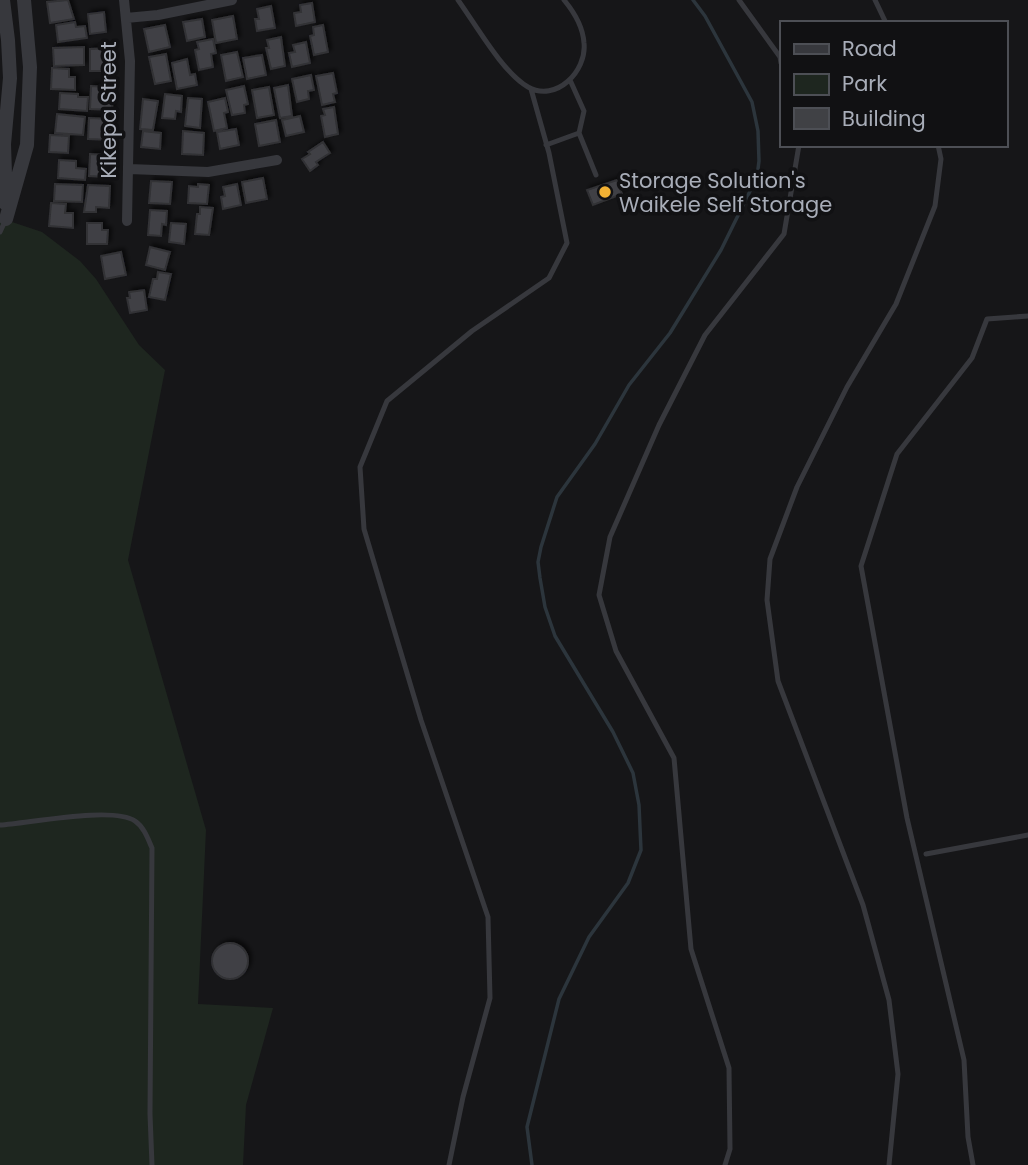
<svg xmlns="http://www.w3.org/2000/svg" width="1028" height="1165" font-family="Poppins,sans-serif">
	<style>
		.green { fill: #1e261f }
		.lines { fill: none; stroke-linecap: round; stroke-linejoin: round }
		.stream { stroke: #2c353c; stroke-width: 3.5 }
		.building { fill: #404145; stroke: #303034; stroke-width: 2; filter: url(#shadow) }
		.service { stroke: #37383d; stroke-width: 5 }
		.minor { stroke: #37383d; stroke-width: 10 }
		.tertiary { stroke: #37383d; stroke-width: 14 }
		.poi-dot { fill: #f2b134; stroke: #111113; stroke-width: 2.5 }
		.labels { text-anchor: middle; dominant-baseline: central; stroke-width: 7; stroke-linejoin: round; paint-order: stroke }
		.street-label { font-size: 21px; fill: #a8adb8; stroke: #111113 }
		.poi-label { font-size: 21px; fill: #a8adb8; stroke: #111113; text-anchor: start }
	</style>
	<defs>
		<filter id="shadow"><feDropShadow dx="3" dy="-3" stdDeviation="2" flood-color="#0009"/></filter>
	</defs>
	<rect width="100%" height="100%" fill="#161618"/>
	<path class="green" d="M0,218L42,232L80,261L96,279L139,345L165,370L128,560L206,830L198,1004L273,1008L246,1105L243,1165H0Z"/>
	<g class="lines">
		<path class="stream" d="M532,1165L527,1127L559,999L589,937L628,883L641,850L639,805L633,773L613,732L555,636L545,607L540,578L538,562L541,547L557,497L595,444L629,385L670,333L721,250L757,177L759,161L758,131L752,102L705,16L693,0"/>
	</g>
	<path class="building" d="M68,0L74,19L50,23L47,2Z
		M312,3L315,22L296,26L294,13L301,12L300,5Z
		M271,6L275,28L257,31L255,19H259L257,9Z
		M104,12L106,32L90,34L88,14Z
		M233,16L237,39L216,43L212,20Z
		M202,19L205,37L187,41L183,22Z
		M75,22L76,27L85,26L87,38L58,42L56,25Z
		M165,25L170,47L149,52L144,29Z
		M323,25L328,52L314,55L310,36L314,35L313,27Z
		M281,37L285,66L271,69L266,48H269L267,40Z
		M213,39L216,53L211,54L213,67L199,70L195,50L199,49L197,42Z
		M306,42L310,63L292,67L289,53L295,52L293,45Z
		M84,47V65L54,66L53,48Z
		M112,48V71H90V49Z
		M237,52L243,77L226,81L221,55Z
		M166,54L171,81L155,84L149,57Z
		M262,55L266,75L247,79L243,58Z
		M187,59L190,75L195,74L197,85L177,89L172,63Z
		M52,68L69,69V77H75V90L51,89Z
		M333,73L337,93L333,94L335,102L322,105L316,76Z
		M311,75L314,90L308,91L309,99L297,102L292,79Z
		M288,85L292,116L280,118L274,88Z
		M91,86L106,87L105,93L113,94L112,110L90,109Z
		M244,86L248,104L244,105L245,113L232,115L226,90Z
		M269,87L274,115L257,118L252,90Z
		M60,93L78,94V97H88L87,111L59,109Z
		M165,94L182,96L181,112L176,111L175,119L162,118Z
		M188,98L202,99L200,128L185,126Z
		M225,98L228,112L224,113L227,128L214,131L208,102Z
		M143,99L158,101L153,130L140,129Z
		M334,107L338,134L325,137L321,116L325,115L323,109Z
		M57,114L85,117L83,135L55,133Z
		M300,116L304,132L286,136L282,120Z
		M89,118L112,119L110,140L88,139Z
		M276,120L280,142L259,146L255,124Z
		M236,129L239,145L220,149L217,132Z
		M143,131L161,133L160,149L141,147Z
		M183,131L204,133L203,155L182,154Z
		M50,135L69,136L68,153L49,152Z
		M323,142L330,153L316,162L318,165L310,171L302,159L310,154L308,152Z
		M90,154L106,155L105,177L89,176Z
		M59,160L76,161V168L86,169L85,180L58,178Z
		M263,178L267,199L246,203L242,182Z
		M617,180L622,194L593,205L587,190Z
		M151,181L172,182L170,204L149,203Z
		M55,184L83,185L82,202L54,201Z
		M198,184L209,185L207,204L188,203L189,186L198,187Z
		M237,184L241,205L223,209L221,197L225,196L223,187Z
		M88,185L110,186L109,208L96,207V212H84Z
		M51,203L66,204L65,213H73V228L49,226Z
		M200,207L213,208L209,235L195,234L197,214H200Z
		M150,210L167,211L166,225L162,224L161,236L148,235Z
		M87,223H102V230H108L107,244H87Z
		M171,223L186,224L184,244L169,242Z
		M150,247L170,252L165,270L146,265Z
		M121,252L126,275L105,279L101,256Z
		M158,272L171,274L165,300L149,297L153,279H157Z
		M144,290L147,310L130,313L127,298H130L129,292Z
		M212 961a18 18 0 1 1 36 0a18 18 0 1 1-36 0Z"/>
	<g class="lines">
		<path class="service" d="M458,0C476,25 503,73 528,87C556,103 587,71 584,43C583,28 574,12 564,0
			M739,0L780,57L781,63
			M875,0L886,23
			M579,133L596,175
			M546,145L579,133L584,111L570,80
			M0,232L6,219
			M0,825C30,823 113,806 135,821C144,827 148,839 152,848L150,1114L152,1165
			M926,854L1028,835
			M449,1165L463,1097L490,998L488,917L421,720L364,529L360,467L387,401L472,331L549,278L567,243L549,153L531,89
			M725,1165L730,1149L729,1068L691,949L674,758L616,651L599,595L610,537L659,425L705,335L784,234L799,145
			M889,1165L898,1074L889,1000L863,905L778,681L767,600L770,559L797,487L847,387L896,304L935,206L941,159L938,145
			M973,1165L968,1137L964,1060L907,818L861,566L897,454L972,358L987,319L1028,316"/>
		<path class="minor" d="M124,0L130,61L127,221
			M126,18L158,15L232,0
			M129,169L208,172L277,160"/>
		<path class="tertiary" d="M3,0L8,40L10,78L4,144L6,204
			M6,219L27,145L30,67L24,0"/>
	</g>
	<circle class="poi-dot" cx="605" cy="192" r="7"/>
	<g class="labels">
		<g class="street-label">
			<text transform="translate(108 110) rotate(-90)">Kikepa Street</text>
		</g>
		<g class="poi-label">
			<text x="619" y="180">Storage Solution's<tspan x="619" dy="24">Waikele Self Storage</tspan></text>
		</g>
	</g>
	<rect x="780" y="21" width="228" height="126" fill="#111113" stroke="#4d4f55" stroke-width="2"/>
	<rect x="794" y="44" width="35" height="10" fill="#37383d" stroke="#4d4f55" stroke-width="2"/>
	<text x="842" y="56" font-size="21" fill="#a8adb8">Road</text>
	<rect x="794" y="74" width="35" height="21" fill="#1e261f" stroke="#4d4f55" stroke-width="2"/>
	<text x="842" y="91" font-size="21" fill="#a8adb8">Park</text>
	<rect x="794" y="108" width="35" height="21" fill="#404145" stroke="#4d4f55" stroke-width="2"/>
	<text x="842" y="126" font-size="21" fill="#a8adb8">Building</text>
</svg>
